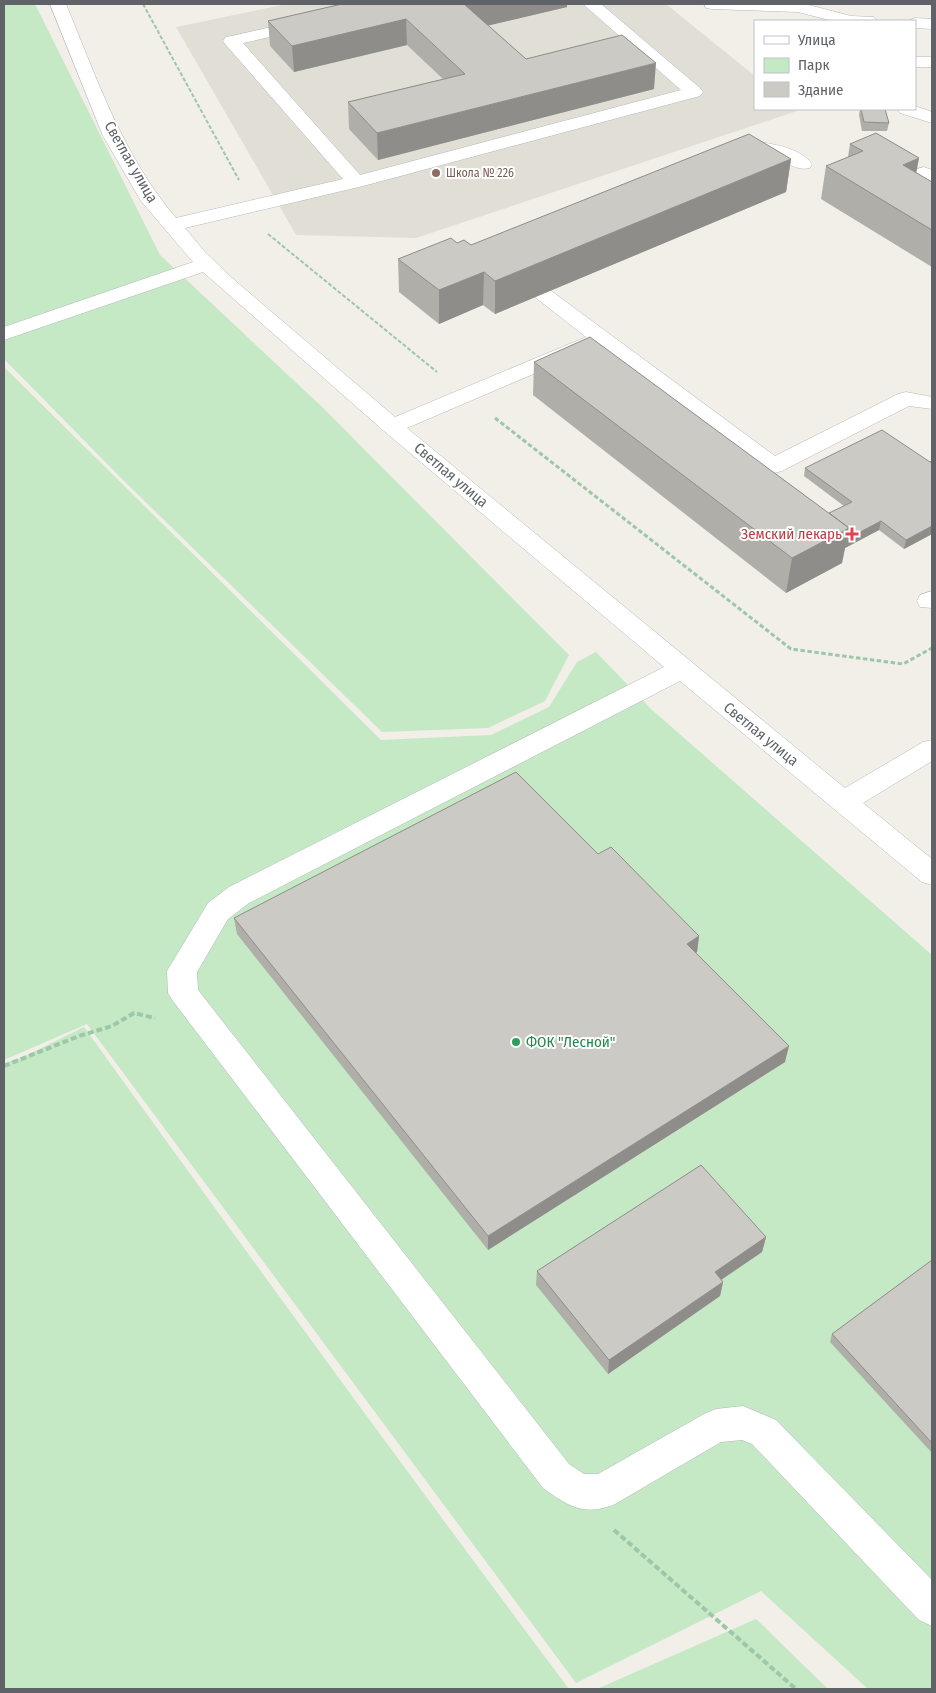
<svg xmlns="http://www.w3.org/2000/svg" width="936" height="1693" font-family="'Fira Sans Condensed',sans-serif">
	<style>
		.education { fill: #e1ded6 }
		.green { fill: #c5e8c5 }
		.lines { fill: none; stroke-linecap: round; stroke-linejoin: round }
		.minor-casing { stroke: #b5b8bc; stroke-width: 1 }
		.path-far2 { stroke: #9cc7a9; stroke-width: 2; stroke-dasharray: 4 2; stroke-linecap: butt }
		.path-far1 { stroke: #9cc7a9; stroke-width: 3; stroke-dasharray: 4.5 2.5; stroke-linecap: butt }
		.path { stroke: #9cc7a9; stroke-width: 4; stroke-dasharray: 6 3; stroke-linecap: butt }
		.minor { fill: #fff; fill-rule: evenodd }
		.wall { fill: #afaea9 }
		.shaded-wall { fill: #8f8d8a }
		.building { fill: #cccac5; stroke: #8f8d8a }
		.education-dot { fill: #8d6e63; stroke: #fff; stroke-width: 2 }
		.health-dot { fill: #e0444e; stroke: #fff; stroke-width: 2 }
		.leisure-dot { fill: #2e9e5b; stroke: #fff; stroke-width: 2 }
		.labels { text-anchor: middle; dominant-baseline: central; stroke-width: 4; stroke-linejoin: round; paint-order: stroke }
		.far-education-label { font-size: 12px; fill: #785e54; stroke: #fff; text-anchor: start }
		.street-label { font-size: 15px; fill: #5f6368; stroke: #fff }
		.health-label { font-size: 15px; fill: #be3a42; stroke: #fff; text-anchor: end }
		.leisure-label { font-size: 15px; fill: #27864d; stroke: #fff; text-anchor: start }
	</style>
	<rect width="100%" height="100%" fill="#f1efe8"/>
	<path class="education" d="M287,4H666L755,76V109H794L797,111L416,238L296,235L176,27Z"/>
	<path class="green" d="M4,4H35L160,255L320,405L569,655L545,701L488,728L382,732L123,480L4,359Z
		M4,367L381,740L491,735L549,707L577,662L596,652L651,709L932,955V1689H868L761,1591L576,1683L87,1024L4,1060Z
		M84,1027C244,1249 405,1470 569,1689H4V1063L21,1058Z
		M756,1619L828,1689H597Z"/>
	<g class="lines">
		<g class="minor-casing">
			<path id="minor" d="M50,4H66C97,79 123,156 176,218L343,179L226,45L223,41L226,37L232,36L305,19L311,20L313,24L311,28L243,43L360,175L681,90L583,4H601L700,88L703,92L700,96L363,186L185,228L205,252L232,278L395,417L586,337L536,298L533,294L536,290L543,288L550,290L775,456L898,394L906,392L932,397V409L909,406L782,471L774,473L766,471L599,346L407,428L845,788L923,742L932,740V761L863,803L932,859V885L922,882L680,681L249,903L228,919L197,972L198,990L569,1464L584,1474H598L704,1414L716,1409L743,1406L776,1420L932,1580V1626L919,1620L752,1444L742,1440L721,1442L615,1504C584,1517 568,1506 543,1488L173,1001L168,993L167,971L208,903L229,887L664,667L384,431L203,272L4,340V327L193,262L141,201L103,136Z
				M704,4H805L851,16L874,17L876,21H833L798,12L712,9L706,8Z
				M915,18L932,19V29L915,28V21H908Z
				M915,57H932V67H915Z
				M915,106L932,112V123L900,113L897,109H915Z
				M745,142C765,141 800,147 812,164L810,168C794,172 783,158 769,154C755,150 742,157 728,154L726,150L728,146Z
				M924,167L932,170V184L925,182L915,173L917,169Z
				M932,591V608L920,607L917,601L920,595Z"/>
		</g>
		<path class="path-far2" d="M143,4L239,180
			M268,234L437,372"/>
		<path class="path-far1" d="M495,418L791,649L903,664L932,648"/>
		<path class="path" d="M4,1066L79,1036L112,1026L134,1013L155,1018
			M614,1530L796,1689"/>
		<use href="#minor" class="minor"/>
	</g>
	<path class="wall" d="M342,4H567V7L488,25L526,59L654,89L378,160L349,129L348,102L443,79L407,45L294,72L270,46L268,21Z
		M891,4H932V5Z
		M860,109H885L889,123L887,131H862L859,115Z
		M850,144L916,173L932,182V267L821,199L826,166L848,157Z
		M791,159L786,192L495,314L483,305L439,324L399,292L398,259L471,245Z
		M534,362L829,513L844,506L804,476L805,468L930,462L932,461V534L904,549L879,530L845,548L842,563L786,593L533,395Z
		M598,854L699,936L697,952L696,953L785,1062L488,1250L237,934L234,918Z
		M766,1237L762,1252L721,1280L723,1282L720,1296L608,1374L536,1285L537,1271Z
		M932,1260V1453L830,1342L832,1334Z"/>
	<path class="shaded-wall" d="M472,4H567V7L465,31V5Z
		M406,19L407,45L294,72L292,46Z
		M656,63L654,89L378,160L377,133Z
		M919,158L913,191L903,165Z
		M791,159L786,192L495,314V281Z
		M484,272L483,305L439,324V290Z
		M881,521L879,530L845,548L842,563L786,593L792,558L849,528Z
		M932,526V534L904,549L906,540Z
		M699,936L697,952L684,960L687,944Z
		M789,1046L785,1062L488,1250V1236Z
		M766,1237L762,1252L712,1286L715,1272Z
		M723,1282L720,1296L608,1374L609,1360Z"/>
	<path class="building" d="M342,4H472L465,5L526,59L622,35L656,63L377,133L348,102L465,74L406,19L292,46L268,21Z
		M861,109H885L889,123L864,122Z
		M876,133L919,158L903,165L932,182V230L826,166L863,151L850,144Z
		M749,134L791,159L495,281L484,272L439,290L398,259L451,238L457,243L464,240L471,245Z
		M590,337L849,528L792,558L534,362Z
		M882,430L930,462L932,461V526L906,540L881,521L847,539L849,528L829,513L852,502L805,468Z
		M516,772L598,854L611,847L699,936L687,944L789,1046L488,1236L234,918Z
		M701,1165L766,1237L715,1272L723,1282L609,1360L537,1271Z
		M932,1260V1443L832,1334Z"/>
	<circle class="education-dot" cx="436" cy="173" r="5"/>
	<path class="health-dot" d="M849.5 526.5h5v5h5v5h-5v5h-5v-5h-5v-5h5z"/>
	<circle class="leisure-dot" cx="516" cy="1042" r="5"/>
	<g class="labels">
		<g class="far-education-label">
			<text x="446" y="173">Школа № 226</text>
		</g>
		<g class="street-label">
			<text transform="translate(131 162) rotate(60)">Светлая улица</text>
			<text transform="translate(451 475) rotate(40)">Светлая улица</text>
			<text transform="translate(761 734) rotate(39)">Светлая улица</text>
		</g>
		<g class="health-label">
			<text x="842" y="534">Земский лекарь</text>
		</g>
		<g class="leisure-label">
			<text x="526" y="1042">ФОК "Лесной"</text>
		</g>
	</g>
	<rect width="936" height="1693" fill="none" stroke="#5f6368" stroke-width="10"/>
	<rect x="754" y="20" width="162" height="90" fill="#ffffff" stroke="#bfc1c3"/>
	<rect x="764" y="36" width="25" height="8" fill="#ffffff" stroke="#bfc1c3"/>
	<text x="798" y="45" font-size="15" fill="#5f6368">Улица</text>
	<rect x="764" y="58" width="25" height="15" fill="#c5e8c5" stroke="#bfc1c3"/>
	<text x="798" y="70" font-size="15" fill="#5f6368">Парк</text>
	<rect x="764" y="82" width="25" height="15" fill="#cccac5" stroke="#bfc1c3"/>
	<text x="798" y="95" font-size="15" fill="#5f6368">Здание</text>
</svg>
